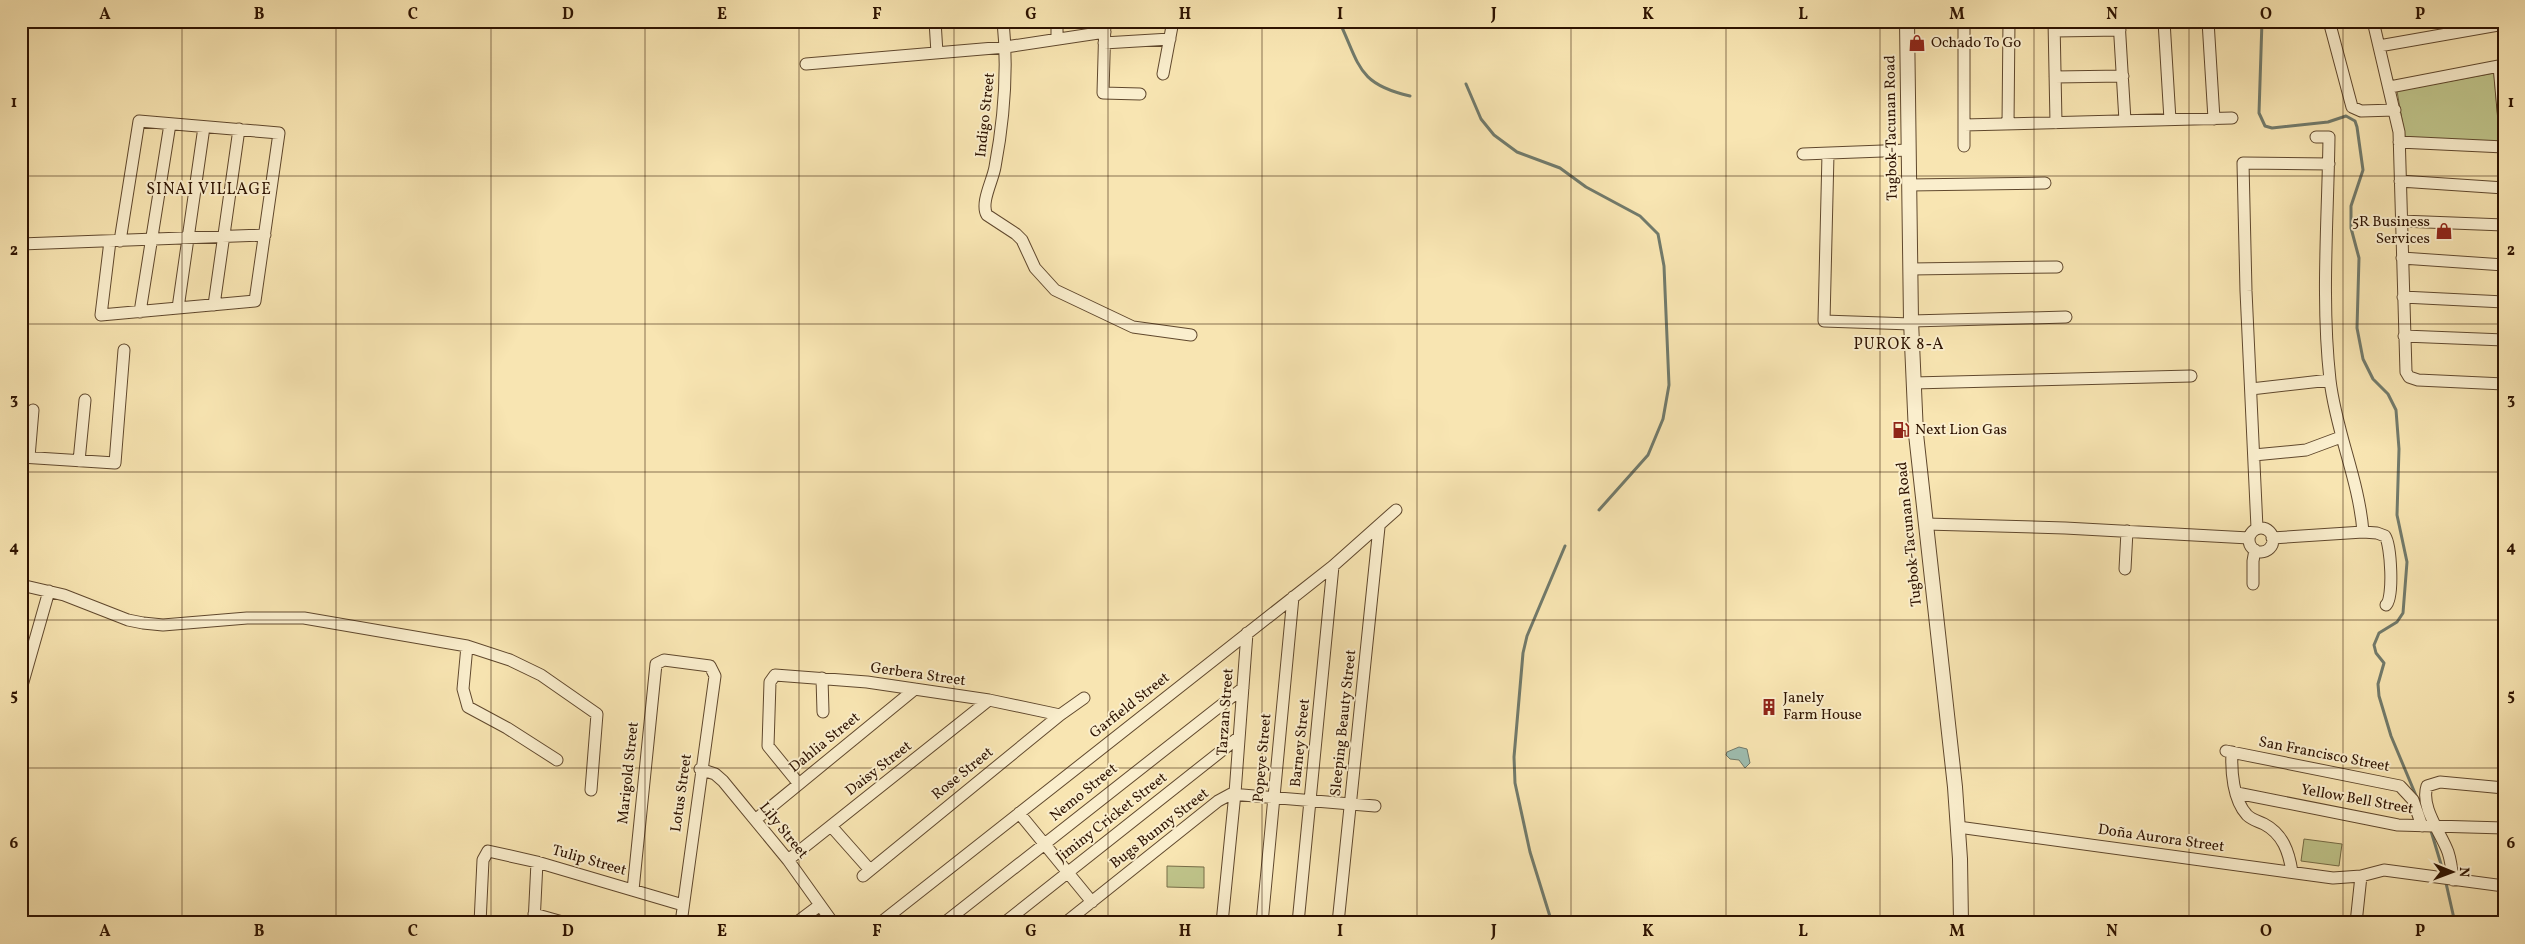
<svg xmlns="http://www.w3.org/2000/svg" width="2525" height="944" font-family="Vollkorn,serif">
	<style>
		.green { fill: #bfc48a; stroke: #766c46 }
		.water { fill: #9ebeb1; stroke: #717a6b }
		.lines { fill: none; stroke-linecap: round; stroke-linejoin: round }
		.stream { stroke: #717a6b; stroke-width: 3 }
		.minor-casing { stroke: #60482d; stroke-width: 13 }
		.tertiary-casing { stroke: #60482d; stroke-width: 16 }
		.minor { stroke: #faeecd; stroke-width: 11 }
		.tertiary { stroke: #faeecd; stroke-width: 14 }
		.grid { fill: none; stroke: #2e1301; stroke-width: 1; stroke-opacity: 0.55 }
		.labels { text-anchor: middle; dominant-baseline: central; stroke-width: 4; stroke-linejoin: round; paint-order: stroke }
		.poi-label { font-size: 15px; fill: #2e1301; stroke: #faeecd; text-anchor: start }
		.street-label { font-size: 15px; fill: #2e1301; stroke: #faeecd }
		.neighbourhood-label { font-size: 16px; letter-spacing: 1px; fill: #2e1301; stroke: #faeecd }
		.neatline { fill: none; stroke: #2e1301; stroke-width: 2 }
		.grid-label { font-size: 16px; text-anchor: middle; font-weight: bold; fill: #2e1301 }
	</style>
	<rect width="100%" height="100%" fill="#f8e5b2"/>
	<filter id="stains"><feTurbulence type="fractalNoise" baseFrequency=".004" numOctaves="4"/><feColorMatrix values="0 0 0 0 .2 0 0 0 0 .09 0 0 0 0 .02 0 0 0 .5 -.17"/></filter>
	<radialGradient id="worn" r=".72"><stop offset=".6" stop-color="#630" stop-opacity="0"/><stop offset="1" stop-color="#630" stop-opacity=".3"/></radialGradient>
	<path class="green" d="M2494,73L2500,142L2405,137L2397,91Z
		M2304,839L2342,844L2339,866L2301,861Z
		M1167,866L1204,867V888L1167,887Z"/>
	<path class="water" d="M1739,747L1747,749L1750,763L1745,768L1739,760L1730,759L1726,755L1727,752Z"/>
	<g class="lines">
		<path class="stream" d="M1339,21C1360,65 1357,84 1410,96
			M2262,21L2259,113L2265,126L2272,128L2328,122L2346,116L2355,121L2357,127L2363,170L2351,206V228L2359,258L2357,328L2363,359L2373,379L2388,394L2396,410L2399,449L2397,515L2407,562L2403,613L2397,622L2379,633L2374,645L2376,653L2384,663L2378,684L2379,696L2391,736L2417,798
			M1466,84L1481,119L1494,135L1517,152L1560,168L1586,187L1640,216L1658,234L1664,266L1669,385L1663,419L1648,455L1599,510
			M2431,831L2444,874
			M2446,883L2455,923
			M1552,923L1530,852L1515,783L1514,757L1523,653L1527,636L1565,546"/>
		<g class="minor-casing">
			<path id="minor" d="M935,21L937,53
				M1003,21C1008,69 1004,119 995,167C993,180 980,203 987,215L1016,234L1022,240L1035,268L1055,290L1133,327L1191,335
				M1105,21L1103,93L1140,94
				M1964,21V146
				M2054,21L2056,123
				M2119,21L2125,121
				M2164,21L2170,120
				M2208,21L2214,119
				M2329,21L2352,107L2361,111L2395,110
				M2373,21L2399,132L2406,372L2409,377L2418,380L2504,384
				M2055,31L2120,30
				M1057,39V21
				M1104,43L1170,39
				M2379,46L2504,24
				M806,64L1006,47L1105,32
				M2499,66L2504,121
				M1163,74L1173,21
				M2055,77L2123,76
				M2390,87L2504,65
				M2008,124L2009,21
				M1964,125L2232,118
				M2316,137H2329C2328,217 2321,300 2330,380C2336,432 2359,480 2363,532
				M2399,142L2504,147
				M1803,154L1909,150
				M1828,154L1824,321L1911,324
				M2400,181L2504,188
				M1909,185L2045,183
				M2401,221L2504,225
				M110,241L101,315L255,301L279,133L139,121L120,241
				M21,244L265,235
				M2402,258L2504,265
				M1911,269L2057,267
				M2403,297L2504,302
				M214,305L239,129
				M178,308L204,127
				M140,312L170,124
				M1911,321L2066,317
				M2404,336L2504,340
				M1913,383L2191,376
				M2251,389L2330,380
				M2254,455L2306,450L2341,437
				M21,457L115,463L124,350
				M29,457L33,410
				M79,461L85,400
				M1926,524L2065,528L2249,538
				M2257,528L2246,291L2243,163L2329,164
				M2249 540a12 12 0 1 1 24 0a12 12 0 1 1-24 0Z
				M2272,538L2363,532L2377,533L2385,536C2391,545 2394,598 2386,605
				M2125,569L2127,531
				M2253,584V561L2255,550
				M21,585L64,595L128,620L143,623L163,625L247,618H304L467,646L510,660L541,675L597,714L591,790
				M467,646L463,689L468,707L507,728L557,760
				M822,678L823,712
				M21,689L49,591
				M2226,751L2400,786L2413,800L2422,826
				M2232,752C2231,771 2233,800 2247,815C2252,820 2258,821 2264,824C2283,834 2289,852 2292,872
				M700,769L715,774L723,781L788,860L833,923
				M799,784L768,746L770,682L775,675L867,682L989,700L1060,715
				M2237,793L2398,825L2504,828
				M1019,813L1092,902
				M755,820L915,689
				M831,826L870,870
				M1958,827L2333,878L2361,876L2384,870L2504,886
				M788,860L989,700
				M863,876L1060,715L1084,698
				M2453,880C2452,870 2451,861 2448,852C2441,833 2420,807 2427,786L2440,782L2504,788
				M633,890L656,664L664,660L710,666L715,676L681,923
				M534,914L566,923
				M480,923L483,860L488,851L537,862L683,905
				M534,923L537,862
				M796,923L820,905
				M880,923L1333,566L1396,510
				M944,923L1243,688
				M1004,923L1239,737
				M1065,923L1218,801L1231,794L1375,806
				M1222,923L1235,793L1247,633
				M1262,923L1293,597
				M1298,923L1333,566
				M1338,923L1379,527
				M2356,923L2361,876"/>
		</g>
		<g class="tertiary-casing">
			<path id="tertiary" d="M1907,21L1911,321L1916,434L1955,787L1960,859L1961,923"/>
		</g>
		<use href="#minor" class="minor"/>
		<use href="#tertiary" class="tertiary"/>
	</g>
	<path class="grid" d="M182,21V923M336,21V923M491,21V923M645,21V923M799,21V923M954,21V923M1108,21V923M1262,21V923M1417,21V923M1571,21V923M1726,21V923M1880,21V923M2034,21V923M2189,21V923M2343,21V923M21,176H2504M21,324H2504M21,472H2504M21,620H2504M21,768H2504"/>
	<defs>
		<g id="shop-bare" transform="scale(1.35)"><path d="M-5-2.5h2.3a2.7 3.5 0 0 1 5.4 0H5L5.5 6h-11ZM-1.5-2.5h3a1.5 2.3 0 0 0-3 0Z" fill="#8f2418" stroke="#faeecd" stroke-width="2.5" paint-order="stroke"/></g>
		<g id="fuel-bare" transform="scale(1.35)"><path d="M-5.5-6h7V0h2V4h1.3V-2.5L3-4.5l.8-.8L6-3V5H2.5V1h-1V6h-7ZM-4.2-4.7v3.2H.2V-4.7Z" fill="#8f2418" stroke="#faeecd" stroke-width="2.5" paint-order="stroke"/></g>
		<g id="building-bare" transform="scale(1.35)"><path d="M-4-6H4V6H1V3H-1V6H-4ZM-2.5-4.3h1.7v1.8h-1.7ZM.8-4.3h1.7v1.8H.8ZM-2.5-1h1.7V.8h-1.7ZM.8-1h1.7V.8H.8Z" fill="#8f2418" stroke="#faeecd" stroke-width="2.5" paint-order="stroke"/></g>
	</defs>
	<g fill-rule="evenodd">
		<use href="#shop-bare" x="1917" y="43"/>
		<use href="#shop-bare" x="2444" y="231"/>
		<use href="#fuel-bare" x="1901" y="430"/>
		<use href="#building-bare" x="1769" y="707"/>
	</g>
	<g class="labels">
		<g class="poi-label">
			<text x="1931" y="43">Ochado To Go</text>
			<text x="2430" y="222" text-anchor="end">5R Business<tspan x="2430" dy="17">Services</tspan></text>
			<text x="1915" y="430">Next Lion Gas</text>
			<text x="1783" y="698">Janely<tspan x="1783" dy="17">Farm House</tspan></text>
		</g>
		<g class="street-label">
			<text transform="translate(986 115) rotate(-84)">Indigo Street</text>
			<text transform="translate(1892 128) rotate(-91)">Tugbok-Tacunan Road</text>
			<text transform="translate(1910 534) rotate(-96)">Tugbok-Tacunan Road</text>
			<text transform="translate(918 675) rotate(8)">Gerbera Street</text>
			<text transform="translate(1130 706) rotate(-38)">Garfield Street</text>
			<text transform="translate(1226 712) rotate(-86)">Tarzan Street</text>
			<text transform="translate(1344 723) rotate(-84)">Sleeping Beauty Street</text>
			<text transform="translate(825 743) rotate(-39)">Dahlia Street</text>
			<text transform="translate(1301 743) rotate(-84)">Barney Street</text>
			<text transform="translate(2324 755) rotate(11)">San Francisco Street</text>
			<text transform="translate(1263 758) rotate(-85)">Popeye Street</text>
			<text transform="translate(879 769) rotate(-38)">Daisy Street</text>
			<text transform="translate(629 773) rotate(-84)">Marigold Street</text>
			<text transform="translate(963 774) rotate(-39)">Rose Street</text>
			<text transform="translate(682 793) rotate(-82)">Lotus Street</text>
			<text transform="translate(1084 793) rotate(-39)">Nemo Street</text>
			<text transform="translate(2357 800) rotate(10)">Yellow Bell Street</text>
			<text transform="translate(1112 818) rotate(-38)">Jiminy Cricket Street</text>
			<text transform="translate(1160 829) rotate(-38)">Bugs Bunny Street</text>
			<text transform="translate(783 831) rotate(51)">Lily Street</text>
			<text transform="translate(2161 839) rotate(8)">Doña Aurora Street</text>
			<text transform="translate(589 861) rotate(16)">Tulip Street</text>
		</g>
		<g class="neighbourhood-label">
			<text x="209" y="190">SINAI VILLAGE</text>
			<text x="1899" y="345">PUROK 8-A</text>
		</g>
	</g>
	<rect width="2525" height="944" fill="none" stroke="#f8e5b2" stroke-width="55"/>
	<g transform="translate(2452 872) rotate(91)" stroke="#faeecd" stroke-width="4" paint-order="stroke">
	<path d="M0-4L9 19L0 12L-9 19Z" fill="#2e1301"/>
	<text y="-8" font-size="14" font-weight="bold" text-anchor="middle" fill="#2e1301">N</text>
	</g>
	<rect x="28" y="28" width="2470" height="888" class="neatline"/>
	<g class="grid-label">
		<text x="105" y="19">A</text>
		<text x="259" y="19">B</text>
		<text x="413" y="19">C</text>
		<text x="568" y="19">D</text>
		<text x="722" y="19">E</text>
		<text x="877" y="19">F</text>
		<text x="1031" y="19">G</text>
		<text x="1185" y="19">H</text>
		<text x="1340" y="19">I</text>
		<text x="1494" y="19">J</text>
		<text x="1648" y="19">K</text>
		<text x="1803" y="19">L</text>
		<text x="1957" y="19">M</text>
		<text x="2112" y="19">N</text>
		<text x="2266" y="19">O</text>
		<text x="2420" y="19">P</text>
		<text x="14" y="107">1</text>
		<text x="2511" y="107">1</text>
		<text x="14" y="255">2</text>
		<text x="2511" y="255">2</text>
		<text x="14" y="404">3</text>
		<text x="2511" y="404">3</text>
		<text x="14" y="552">4</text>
		<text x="2511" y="552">4</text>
		<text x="14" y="700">5</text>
		<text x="2511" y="700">5</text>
		<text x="14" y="848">6</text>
		<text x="2511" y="848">6</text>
		<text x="105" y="936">A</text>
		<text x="259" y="936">B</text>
		<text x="413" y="936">C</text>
		<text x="568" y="936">D</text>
		<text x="722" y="936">E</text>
		<text x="877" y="936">F</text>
		<text x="1031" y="936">G</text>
		<text x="1185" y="936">H</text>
		<text x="1340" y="936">I</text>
		<text x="1494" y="936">J</text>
		<text x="1648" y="936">K</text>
		<text x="1803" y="936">L</text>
		<text x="1957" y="936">M</text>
		<text x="2112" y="936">N</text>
		<text x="2266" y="936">O</text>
		<text x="2420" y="936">P</text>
	</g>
	<rect width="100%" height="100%" filter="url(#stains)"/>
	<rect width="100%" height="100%" fill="url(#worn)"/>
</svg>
